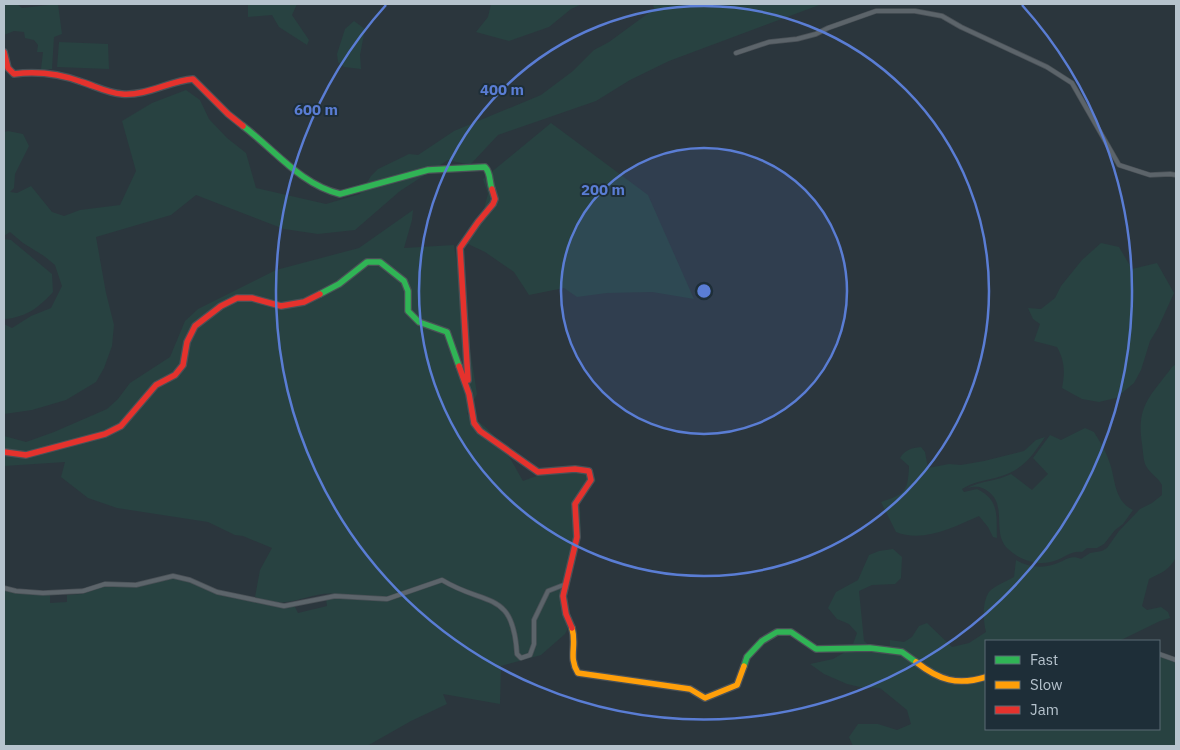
<svg xmlns="http://www.w3.org/2000/svg" width="1180" height="750" font-family="'IBM Plex Sans',sans-serif">
	<style>
		.green { fill: #284241 }
		.lines { fill: none; stroke-linecap: round; stroke-linejoin: round }
		.street-casing { stroke: #4a5157; stroke-width: 5.5 }
		.fast-casing { stroke: #4a5157; stroke-width: 8 }
		.slow-casing { stroke: #4a5157; stroke-width: 8 }
		.jam-casing { stroke: #4a5157; stroke-width: 8 }
		.street { stroke: #5c646a; stroke-width: 4 }
		.fast { stroke: #30b455; stroke-width: 5.5 }
		.slow { stroke: #ff9f0a; stroke-width: 5.5 }
		.jam { stroke: #e5322d; stroke-width: 5.5 }
		.ring { fill: none; stroke: #5a7dd4; stroke-width: 2.5 }
		.centre { fill: #5a7dd4; stroke: #1e2e38; stroke-width: 2.5 }
		.ring-label { font-size: 15px; text-anchor: middle; font-weight: bold; fill: #5a7dd4; stroke: #1e2e38; stroke-width: 4; stroke-linejoin: round; paint-order: stroke }
	</style>
	<rect width="100%" height="100%" fill="#2b363d"/>
	<path class="green" d="M4,4H17L22,8L58,4L62,34L54,37L52,69H41L43,52H37L38,45L34,40L25,38L24,32L14,31L4,35Z
		M248,4H297L292,15L309,40L307,45L279,27L272,15L248,17Z
		M491,4H582L571,9L549,27L509,41L476,32L488,17Z
		M653,4H822L669,61L630,80L596,101L498,135L470,165L448,160L400,191L355,230L318,234L284,229L196,195L171,215L96,237L106,293L114,325L112,346L104,368L96,382L66,400L32,410L4,414V324L12,328L31,316L51,308L62,286L55,265L44,256L23,243L10,232L4,236V132L8,131L23,134L29,146L15,174L14,188L10,192L17,193L31,186L52,212L64,216L80,210L120,205L136,171L122,121L152,103L186,90L200,100L209,119L227,138L246,153L256,188L326,204L360,194L371,176L378,169L409,154L418,155L454,131L541,95L573,71L594,50L609,42L654,9Z
		M354,21L365,29L360,55L361,69L344,67L338,62L337,54L345,29Z
		M59,42L108,44L109,69L57,67Z
		M551,123L648,195L694,299L652,292L607,293L577,297L564,288L529,295L514,272L485,252L466,243L483,212L488,194L483,179Z
		M413,210L412,220L404,248L454,245L477,394L467,414C495,429 508,454 523,481C546,472 567,465 592,468L596,481L584,492L580,503L581,537L576,550L572,571L565,594L566,606L572,620L565,634L541,655L501,666L500,704L443,694L447,704L411,721L367,746H4V590L29,594L50,595V603L67,602V595L82,594L108,585L133,587L170,577L185,580L224,596L277,606L285,607L294,605L298,613L327,606L326,598L340,596C328,588 300,601 286,602C276,604 265,600 255,597L260,570L272,548L243,536L235,535L208,522L117,508L88,498L61,477L65,462L4,466V436L26,442L54,432L107,409L118,399L130,383L170,357L185,321L198,309L276,270L359,248Z
		M4,239L11,240L52,274L53,292C38,308 28,316 6,319L4,318Z
		M1101,243L1119,247L1132,269L1157,263L1174,293L1158,328L1150,341L1141,370L1134,383L1116,398L1099,402L1082,399L1062,388C1065,373 1065,361 1057,347L1034,341L1040,324L1033,319L1028,308L1041,309L1055,298L1061,286L1082,260Z
		M1176,364V557C1170,570 1161,573 1149,579L1142,606L1147,610L1161,607L1168,612L1170,618L1160,621L1119,641H986V729H1159V656L1176,661V746H853L849,737L858,724H878L897,730L911,724L907,710L880,688L860,687L847,684L824,674L810,664L833,659L845,652L890,653V640L904,642L912,637L919,626L927,623L952,647L969,643L986,632C983,620 982,603 989,592C994,586 1007,581 1014,577L1016,560C1028,567 1041,569 1055,564C1065,561 1070,554 1081,559L1090,553L1102,551L1107,548L1119,531L1140,509L1152,503L1162,495V485C1158,477 1149,473 1145,464C1143,458 1143,450 1142,444C1136,405 1151,396 1172,367Z
		M1085,428L1094,432C1100,442 1106,451 1109,461C1116,479 1113,500 1133,510L1123,524L1115,530L1104,544L1097,548H1087L1082,552C1072,550 1065,557 1057,560C1040,567 1020,561 1007,548C992,532 1007,506 989,492C981,486 977,486 967,488C981,481 997,481 1011,474L1032,490L1048,474L1033,458L1050,435L1061,440Z
		M1045,437C1031,458 1022,471 995,478C983,481 973,482 962,489L964,492L977,489C1000,500 996,515 997,538L993,537L988,527L979,516C954,527 923,543 896,532L881,502C905,494 908,492 909,466L900,458C905,450 911,448 921,447L925,452L928,468L949,464L961,465L984,461L1024,451L1036,440Z
		M893,549L902,557L901,578L895,584L872,585L859,591L864,641L869,645L853,644L857,633L849,624L837,619L828,608L836,592L858,580L869,555L879,551Z"/>
	<g class="lines">
		<g class="street-casing">
			<path id="street" d="M736,53L769,42L797,39L816,34L828,28L876,11H915L942,16L961,27L1047,67L1072,83L1119,165L1150,175L1170,174L1176,175
				M4,588L16,591L43,593L83,591L105,584L136,585L173,576L190,580L217,592L284,606L335,596L387,599L442,580C486,607 513,589 517,654L521,658L530,655L534,644V620L548,591L566,584
				M1159,654L1176,660"/>
		</g>
		<g class="fast-casing">
			<path id="fast" d="M243,126C275,150 300,184 340,194L428,170L485,167C491,173 489,181 492,189
				M320,294L339,284L367,262H380L404,281L408,291V311L419,322L447,332L459,366
				M744,666L747,657L762,641L777,632H791L816,649L870,648L902,652L916,662"/>
		</g>
		<g class="slow-casing">
			<path id="slow" d="M572,628C577,646 568,657 578,673L690,689L705,698L737,685L744,666
				M916,662C939,680 957,686 986,677"/>
		</g>
		<g class="jam-casing">
			<path id="jam" d="M4,52L8,68L14,74C37,71 60,74 82,82C95,86 108,93 122,94C147,96 169,81 193,79L228,114L243,126
				M459,366L469,394L474,423L480,431L538,472L575,469L589,471L591,480L575,504L577,537L563,596L566,614L572,628
				M468,380L460,248L478,222L493,204L495,199L492,189
				M4,452L26,455L105,434L121,426L156,385L175,375L183,365L187,342L195,326L221,306L237,298H252L281,306L304,302L320,294"/>
		</g>
		<use href="#street" class="street"/>
		<use href="#fast" class="fast"/>
		<use href="#slow" class="slow"/>
		<use href="#jam" class="jam"/>
	</g>
	<circle cx="704" cy="291" r="143" fill="#5a7dd4" fill-opacity=".12"/>
	<g class="ring">
		<circle cx="704" cy="291" r="143"/>
		<circle cx="704" cy="291" r="285"/>
		<path d="M1022 5A428 428 0 1 1 386 5"/>
	</g>
	<circle cx="704" cy="291" r="8" class="centre"/>
	<g class="ring-label">
		<text x="502" y="95">400 m</text>
		<text x="316" y="115">600 m</text>
		<text x="603" y="195">200 m</text>
	</g>
	<rect width="1180" height="750" fill="none" stroke="#b6c3cd" stroke-width="10"/>
	<rect x="985" y="640" width="175" height="90" fill="#1e2e38" stroke="#5b6a74"/>
	<rect x="995" y="656" width="25" height="8" fill="#30b455" stroke="#5b6a74"/>
	<text x="1030" y="665" font-size="15" fill="#b6c3cd">Fast</text>
	<rect x="995" y="681" width="25" height="8" fill="#ff9f0a" stroke="#5b6a74"/>
	<text x="1030" y="690" font-size="15" fill="#b6c3cd">Slow</text>
	<rect x="995" y="706" width="25" height="8" fill="#e5322d" stroke="#5b6a74"/>
	<text x="1030" y="715" font-size="15" fill="#b6c3cd">Jam</text>
</svg>
